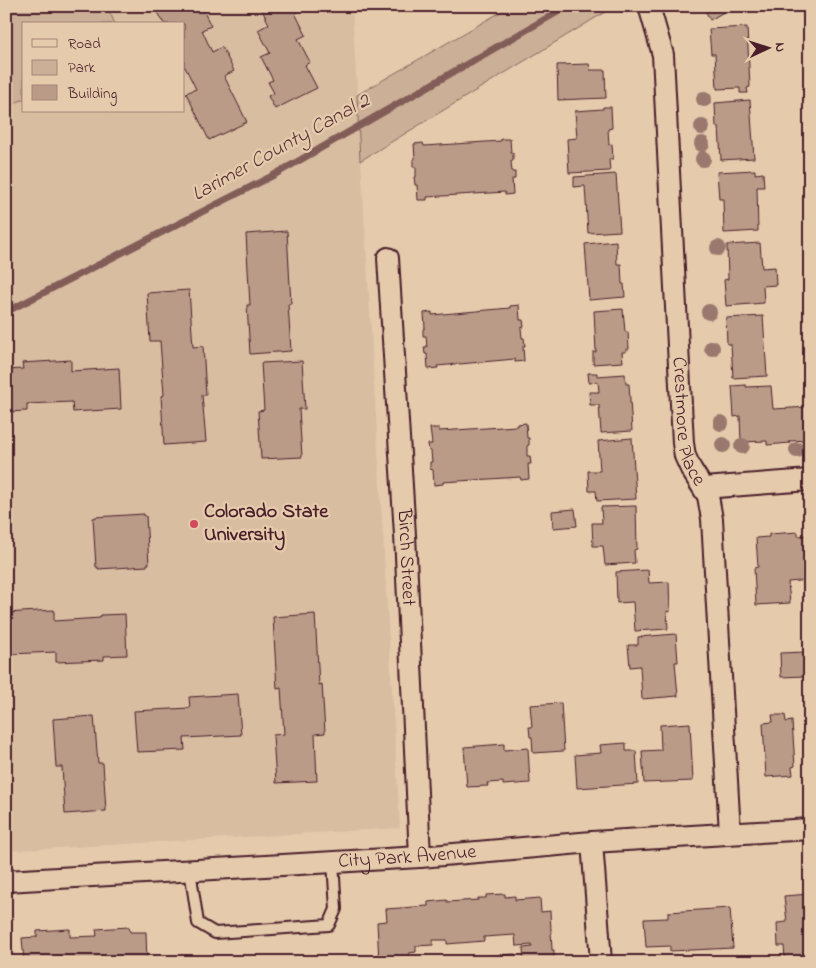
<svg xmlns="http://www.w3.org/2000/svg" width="816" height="968" font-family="'Indie Flower',sans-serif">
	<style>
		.built { fill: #d8bda1; fill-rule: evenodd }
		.green { fill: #ccaf97; stroke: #8b6761 }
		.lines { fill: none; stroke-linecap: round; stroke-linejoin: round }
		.stream { stroke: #825d59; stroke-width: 7 }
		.building { fill: #ba9b88; stroke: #4a1f2b }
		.service-casing { stroke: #4a1f2b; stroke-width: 14 }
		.minor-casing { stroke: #4a1f2b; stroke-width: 24 }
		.service { stroke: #e5cbac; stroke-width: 10 }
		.minor { stroke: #e5cbac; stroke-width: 20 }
		.tree { fill: #9b786e }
		.poi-dot { fill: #d1495b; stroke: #e5cbac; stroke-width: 2 }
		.labels { text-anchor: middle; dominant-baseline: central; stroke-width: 4.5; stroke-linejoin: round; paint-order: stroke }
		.street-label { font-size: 20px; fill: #4a1f2b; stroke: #e5cbac }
		.poi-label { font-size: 20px; font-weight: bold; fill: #4a1f2b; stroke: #e5cbac; text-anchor: start }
		.water-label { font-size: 21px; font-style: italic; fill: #5d343a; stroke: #e5cbac }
	</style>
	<rect width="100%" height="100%" fill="#e5cbac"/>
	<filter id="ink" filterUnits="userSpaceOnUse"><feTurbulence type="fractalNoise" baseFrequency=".02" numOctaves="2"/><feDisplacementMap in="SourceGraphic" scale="10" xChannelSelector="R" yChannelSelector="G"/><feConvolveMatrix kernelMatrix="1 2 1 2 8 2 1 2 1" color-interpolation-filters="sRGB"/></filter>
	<g filter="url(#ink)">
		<path class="built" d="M6,6H352L400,828L6,851ZM24,24H184V111H24Z"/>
		<path class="green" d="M6,6H107L115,24H24V99L13,104L6,90Z
			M511,6H615L360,161L357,95Z"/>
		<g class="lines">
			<path class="stream" d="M6,312L274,175L568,6"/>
		</g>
		<path class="building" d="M155,6H201L211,26L202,30L212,52L222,47L234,71L224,76L247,122L209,140L186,93L196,89L185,67L184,68V24H164Z
			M260,6L307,7L295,13L306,35L298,39L310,62L305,65L317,88L275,109L268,96L274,93L268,82L273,80L261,57L270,53L258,30L269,24Z
			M703,6H734L710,20Z
			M747,27L750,87L747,88L748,93H740V88L717,89L715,54H711L709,29Z
			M589,64L590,70H605L606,98L558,100L557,65Z
			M750,100L754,158L721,160L719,127H716L715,103Z
			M603,107H611L612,128L608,129L609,145L612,144L613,159H609L610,171L569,173L567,139L577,138L575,111L603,109Z
			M501,139H510L511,153H513V161H511L512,172H515V179H512L513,194L505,195V192L427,197V200H418L417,185H415L414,177H416V167H413V159H415L414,144L423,143L424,146L501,141Z
			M755,170V174L763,173L764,187H757L758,231L724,233L723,199H719L717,172Z
			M616,174L620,231L588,233L585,186L574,187V177Z
			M287,231L291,304H288L291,351L250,354L247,305H250L246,234Z
			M616,241L617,264H621L622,284H624L625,297L589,300L585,244Z
			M760,243L762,268L775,267L776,285L763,286L764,303L726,306L724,280L728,279L727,245Z
			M189,290L193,347L203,346L206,395H202L206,442L164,445L161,396L164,395L160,341H150L147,293Z
			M519,305L520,320H523L524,327L521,328L522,338H524L525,346H523L524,361L515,362V359L437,366L438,368L428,369L427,354H425L424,347H427L426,336H423V329L425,328L424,313L432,312V315L510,308V306Z
			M623,309L625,332H628L629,349H626V352H622L623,362L593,364V352H596L594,311Z
			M763,316L767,376L733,378L731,344H727L726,318Z
			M71,360V371L119,368L121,409L73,412L72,402L27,404V411L6,412V370L23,369L22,363Z
			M302,361L305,409H299L302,457L261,459L258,411L264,410L261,363Z
			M588,373H597V376L625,374L626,384H629L632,431L601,433L599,405H590L589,392H599L598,382L589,383Z
			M746,385V387L771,386L773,409L810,407V440L789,441L790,443L767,445V441L741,442L740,416L734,417L732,386Z
			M526,423L527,438H529V445L527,446V456H530L531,464H528L529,479L521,480L520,477L443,482V484L434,485L433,470L430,469V462H432L431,451H429L428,444H432L430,428H439V431L517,426V424Z
			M632,438L636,499L597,501L596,491H589L588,471H600L598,441Z
			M636,506L637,549L634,550L635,563L605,565L603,546H593L592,523H602L601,507Z
			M575,509L577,526L553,528L552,511Z
			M144,514V516H146L149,564H147V566L98,569V567H96L93,518H95V517Z
			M798,532V536L810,535V580L788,582L790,603L756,605L754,568L758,567L756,538L769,537V534Z
			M648,570L649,583L669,582L670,612L667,611L668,629L635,631L633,602L617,603L616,572Z
			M54,610V621L100,618L101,615L125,614L127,655L104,656V660L56,662V652L9,654L10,662H6V613Z
			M315,614L319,685L322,684L325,733L315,734L317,781L276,783L273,735L284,734L281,688L277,689L273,617Z
			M676,634L678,662H675L678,696L642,699L640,666L630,667L628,645H638V637Z
			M805,652L806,676L781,677L780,653Z
			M238,694L241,735L184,738L185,750L137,752L134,711L190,708L189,697Z
			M6,701H8L11,750H8L12,797H6Z
			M561,703L564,751L533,753L532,737H530L529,727H532L530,705Z
			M772,715H785L786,722L792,721L795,766L792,767L793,775L766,777L763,723L773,722Z
			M94,716L98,763H103L106,811L65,814L62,767H56L53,719Z
			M690,723L693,781L644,783L642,751L661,750L660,725Z
			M626,743V751H636L638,784L577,788L575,755L601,753L600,745Z
			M504,744V750L528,748L530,783L503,785V782L487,783L488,786L467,787L464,747Z
			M505,894V897L515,896V900L540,898L541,912L550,911L552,950H554V962H524L523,948L532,947V945L516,946L515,935L484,937V941L447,944V940H433V945L416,946V952L409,953L410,962H379L377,922L387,921L386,909L428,906V902L447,900V902L478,900V898H486V895Z
			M810,894V957L785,960L784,946H778L777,923L787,922L784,896Z
			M730,908L733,948L670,951V946L646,947L644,919L668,918V912Z
			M129,927L130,932H146L147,962H24L22,938L37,937V931L70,929V937L97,936L96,929Z
			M515,954V962H487V956Z
			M480,956V962H452V958Z
			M446,959V962H418V960Z"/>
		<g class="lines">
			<g class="service-casing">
				<path id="service" d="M190,870L198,923L215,933L329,925L336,909L333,862"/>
			</g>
			<g class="minor-casing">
				<g id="minor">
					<path id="s1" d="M649,6L663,55L683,443L685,456L691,469L708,496L712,519L730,833"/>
					<path id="s2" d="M388,258L405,535L420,857"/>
					<path d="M704,488L810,480"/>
					<path d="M592,842L601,962"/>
					<path id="s3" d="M6,881L420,857L592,842L810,829"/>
				</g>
			</g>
			<use href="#service" class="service"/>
			<use href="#minor" class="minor"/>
		</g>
		<g class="tree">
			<circle cx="704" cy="99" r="8"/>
			<circle cx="702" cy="127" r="8"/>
			<circle cx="702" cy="144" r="8"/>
			<circle cx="703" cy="159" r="8"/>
			<circle cx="718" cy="248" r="8"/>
			<circle cx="709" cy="312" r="8"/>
			<circle cx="712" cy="348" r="8"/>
			<circle cx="721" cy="423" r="8"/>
			<circle cx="723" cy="445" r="8"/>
			<circle cx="742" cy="446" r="8"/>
			<circle cx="797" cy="450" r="8"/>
		</g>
	</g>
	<circle class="poi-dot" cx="194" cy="524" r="5"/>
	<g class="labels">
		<g class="street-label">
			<text stroke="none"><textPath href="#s1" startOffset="419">Crestmore Place</textPath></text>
			<text stroke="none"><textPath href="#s2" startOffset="300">Birch Street</textPath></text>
			<text stroke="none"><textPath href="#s3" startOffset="402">City Park Avenue</textPath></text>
		</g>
		<g class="poi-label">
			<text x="204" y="512">Colorado State<tspan x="204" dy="23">University</tspan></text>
		</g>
		<g class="water-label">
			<text transform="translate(281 148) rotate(-29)">Larimer County Canal 2</text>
		</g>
	</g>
	<rect width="816" height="968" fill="none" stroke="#e5cbac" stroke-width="25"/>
	<rect x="12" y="12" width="791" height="943" fill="none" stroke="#4a1f2b" stroke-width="2" filter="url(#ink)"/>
	<rect x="22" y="22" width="162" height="90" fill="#e5cbac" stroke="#a78678"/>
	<rect x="32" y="39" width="25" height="8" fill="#e5cbac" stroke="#a78678"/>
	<text x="68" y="48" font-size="15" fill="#4a1f2b">Road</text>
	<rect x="32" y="60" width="25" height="15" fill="#ccaf97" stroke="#a78678"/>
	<text x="68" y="72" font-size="15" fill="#4a1f2b">Park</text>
	<rect x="32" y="85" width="25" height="15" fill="#ba9b88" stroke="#a78678"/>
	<text x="68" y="98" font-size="15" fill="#4a1f2b">Building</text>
	<g transform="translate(768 48) rotate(86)" stroke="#e5cbac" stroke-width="4" paint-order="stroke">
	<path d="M0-4L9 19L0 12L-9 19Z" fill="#4a1f2b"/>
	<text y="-8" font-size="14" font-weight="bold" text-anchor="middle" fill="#4a1f2b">N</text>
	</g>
</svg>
